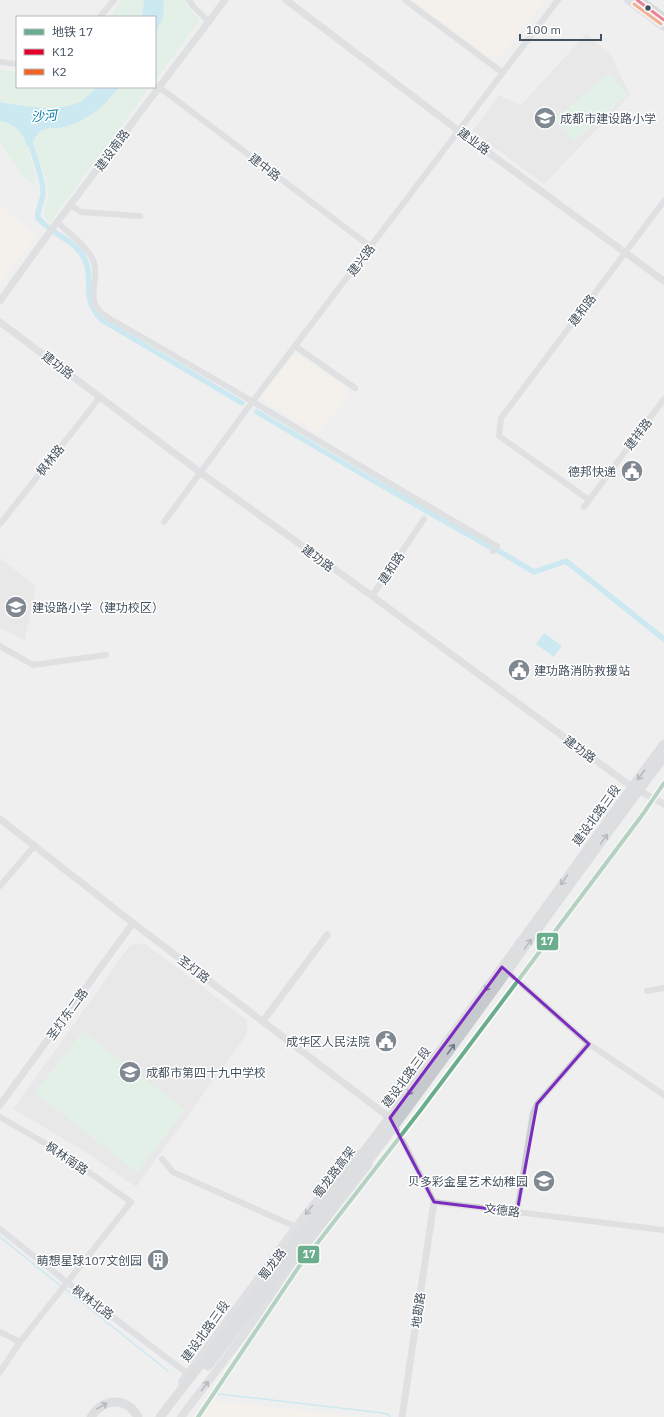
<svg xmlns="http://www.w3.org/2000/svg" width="664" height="1417" font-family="'IBM Plex Sans','Noto Sans SC',sans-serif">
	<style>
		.commercial { fill: #f8f4ea }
		.education { fill: #e1e0e2 }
		.green { fill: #d1f2de }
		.water { fill: #a1e0f4 }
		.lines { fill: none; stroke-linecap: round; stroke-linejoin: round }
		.stream { stroke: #a1e0f4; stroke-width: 1.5 }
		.canal { stroke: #a1e0f4; stroke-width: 5.5 }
		.trunk-casing { stroke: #b3b9c0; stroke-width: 12 }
		.minor { stroke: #cbced0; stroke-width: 6 }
		.tertiary { stroke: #cbced0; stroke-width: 7 }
		.secondary { stroke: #cbcfd3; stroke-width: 8 }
		.primary { stroke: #c6cacf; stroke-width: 9 }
		.trunk { stroke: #c0c5ca; stroke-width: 10 }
		.bus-1-casing { stroke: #fff; stroke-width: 6 }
		.bus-2-casing { stroke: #fff; stroke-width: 6 }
		.bus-1 { stroke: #e4002b; stroke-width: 3 }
		.bus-2 { stroke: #f26522; stroke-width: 3 }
		.metro-1-casing { stroke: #fff; stroke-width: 7 }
		.metro-1 { stroke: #6bae8d; stroke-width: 4 }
		.oneway { stroke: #727b86 }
		.oneway2 { stroke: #737d87 }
		.marked { fill: none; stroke: #7b2cbf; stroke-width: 3; stroke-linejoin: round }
		.bus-dot { fill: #44515e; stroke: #fff; stroke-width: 1.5 }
		.labels { text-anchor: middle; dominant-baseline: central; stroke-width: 3; stroke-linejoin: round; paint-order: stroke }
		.poi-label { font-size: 12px; fill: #44515e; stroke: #fff; text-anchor: start }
		.street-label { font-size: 12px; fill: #44515e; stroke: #fff }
		.water-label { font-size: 13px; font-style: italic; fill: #027ca5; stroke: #fff }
		.line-badge { stroke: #fff; stroke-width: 1.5 }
		.badge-label { font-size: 11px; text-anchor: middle; font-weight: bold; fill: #fff }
	</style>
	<rect width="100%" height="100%" fill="#f0efef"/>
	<path class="commercial" d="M412,0H545L502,55L488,56Z
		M0,205L27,227L35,236L0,283Z
		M296,353L350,392L319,433L260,398Z
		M205,1400L363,1417H192V1415H203Z"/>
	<path class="education" d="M586,34L611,55L630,95L544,184L472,131L499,95L521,105Z
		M0,558L36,586L25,640L0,628Z
		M144,943L247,1020V1034L136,1187L84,1151L13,1109L130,945Z"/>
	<path class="green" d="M121,0H144L142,17H110Z
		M164,0H185L188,7L200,20L155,81V34L163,17Z
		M0,69L17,72V87H97C92,91 88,96 83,100C60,114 25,106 0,102Z
		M609,73L628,95L574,142L555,119Z
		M119,87H150L50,222L44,217C43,207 48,204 48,195C48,177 38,160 32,143L37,134L47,128L67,126L110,99Z
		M0,121C28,125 30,159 37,181L31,183L22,174L0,143Z
		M83,1031L185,1110L137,1172L35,1093Z"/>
	<path class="water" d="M144,0H164L163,17L155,34V17H142Z
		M97,87H119C110,99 98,112 85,118C80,121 74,124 68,126C50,131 43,122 32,143L33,146H27C23,133 14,123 0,121V102C25,106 60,114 83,100C88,96 92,91 97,87Z
		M544,633L562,646L554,657L536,644Z"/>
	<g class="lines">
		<path class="stream" d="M0,1237L61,1286
			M64,1288L168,1371
			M211,1393L383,1413L389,1415L390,1417"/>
		<path class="canal" d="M29,140C34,156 42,174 43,191C44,201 36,209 38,218C51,234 73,239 83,256C96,278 79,298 102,320L242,403
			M257,412L367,477L492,548
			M497,550L534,572L566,561L664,639"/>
		<g class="trunk-casing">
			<path id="trunk" d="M637,0L664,20"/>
		</g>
		<path class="minor" d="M189,0L193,6L209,22
			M405,0L503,73
			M100,17L114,0
			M0,62L17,64
			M159,87L371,247
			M70,205L81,212L140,216
			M57,222C69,233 84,244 92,258C101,275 87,296 98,309C101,313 106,316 110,319C241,392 367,472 497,546L493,551
			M295,346L355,388
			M589,500L499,436L501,418L664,201
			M584,507L664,399
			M164,522L253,401L558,0
			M0,524L100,397
			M372,596L424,519
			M0,646L33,665L106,655
			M0,886L35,845
			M505,969L589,1044L664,1095
			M647,991L664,988
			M0,1117L62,1153L131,1202L20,1342L0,1372
			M395,1126L434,1202L664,1230
			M162,1159L173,1172L296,1227
			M517,1212L533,1113L537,1104L589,1044
			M0,1229L68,1283L188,1374
			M0,1332L20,1342"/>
		<path class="tertiary" d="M286,0L459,131L664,281
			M0,301L46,237L225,0
			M0,322L201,473L372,596L632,787L664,804
			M0,819L133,923L390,1118L392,1121
			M263,1021L327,935
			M0,1105L133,923
			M402,1417L434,1202"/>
		<path class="secondary" d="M628,0L664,27
			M182,1382L296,1227L326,1189L357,1154
			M181,1417L346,1201L369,1166"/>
		<path class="primary" d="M208,1366C271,1286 335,1206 396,1124C486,1003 573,878 664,757
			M91,1417C103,1398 127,1396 138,1417
			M160,1417C275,1269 389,1120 500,970C556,895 608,818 664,744"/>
		<use href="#trunk" class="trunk"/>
		<g class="bus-1-casing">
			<path id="bus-1" d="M637,0L664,20"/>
		</g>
		<g class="bus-2-casing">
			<path id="bus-2" d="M634,4L661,24"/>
		</g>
		<use href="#bus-1" class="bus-1"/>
		<use href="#bus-2" class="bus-2"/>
		<g class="metro-1-casing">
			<path id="metro-1" d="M198,1417L298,1268L420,1111L643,814L664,783"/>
		</g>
		<use href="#metro-1" class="metro-1"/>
	</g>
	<defs><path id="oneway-shaft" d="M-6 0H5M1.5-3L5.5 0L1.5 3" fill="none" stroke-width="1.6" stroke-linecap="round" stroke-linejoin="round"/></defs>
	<g class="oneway">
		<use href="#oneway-shaft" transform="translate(641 775) rotate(127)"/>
		<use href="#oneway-shaft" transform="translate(604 839) rotate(-54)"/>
		<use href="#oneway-shaft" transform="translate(564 880) rotate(126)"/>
		<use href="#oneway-shaft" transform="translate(528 944) rotate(-54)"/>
		<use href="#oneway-shaft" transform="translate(488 986) rotate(127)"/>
		<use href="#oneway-shaft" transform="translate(451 1049) rotate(-54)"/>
		<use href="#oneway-shaft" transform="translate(411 1090) rotate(127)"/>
		<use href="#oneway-shaft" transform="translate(102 1406) rotate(-29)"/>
	</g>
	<g class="oneway2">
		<use href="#oneway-shaft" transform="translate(309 1210) rotate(128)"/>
		<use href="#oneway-shaft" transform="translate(205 1386) rotate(-53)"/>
	</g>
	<path d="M0 0H664V1417H0ZM502,967L589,1044L537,1104L517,1212L434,1202L390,1118Z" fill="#f0efef" fill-opacity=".55" fill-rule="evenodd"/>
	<path class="marked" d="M502,967L589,1044L537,1104L517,1212L434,1202L390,1118Z"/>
	<defs>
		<g id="school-disc" transform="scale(1.15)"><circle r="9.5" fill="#808891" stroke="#fff"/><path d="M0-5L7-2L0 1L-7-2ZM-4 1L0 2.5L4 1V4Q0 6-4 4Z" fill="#fff"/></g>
		<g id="civic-disc" transform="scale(1.15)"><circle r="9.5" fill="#808891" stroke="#fff"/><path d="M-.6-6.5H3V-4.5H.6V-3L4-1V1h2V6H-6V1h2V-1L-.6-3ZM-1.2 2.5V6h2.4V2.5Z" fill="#fff"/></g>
		<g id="building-disc" transform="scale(1.15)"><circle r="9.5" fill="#808891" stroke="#fff"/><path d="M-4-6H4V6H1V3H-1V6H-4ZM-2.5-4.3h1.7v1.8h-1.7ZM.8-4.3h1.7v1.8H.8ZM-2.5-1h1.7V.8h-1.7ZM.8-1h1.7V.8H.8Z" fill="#fff"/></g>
	</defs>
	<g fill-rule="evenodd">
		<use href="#school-disc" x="545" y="118"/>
		<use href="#civic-disc" x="632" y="471"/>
		<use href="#school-disc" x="16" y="607"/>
		<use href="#civic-disc" x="519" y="670"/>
		<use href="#civic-disc" x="386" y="1041"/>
		<use href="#school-disc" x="130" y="1072"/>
		<use href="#school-disc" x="544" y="1181"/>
		<use href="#building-disc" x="158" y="1260"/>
	</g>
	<circle class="bus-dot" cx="648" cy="8" r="3.5"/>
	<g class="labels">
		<g class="poi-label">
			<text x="560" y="118">成都市建设路小学</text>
			<text x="616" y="471" text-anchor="end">德邦快递</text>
			<text x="32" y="607">建设路小学（建功校区）</text>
			<text x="534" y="670">建功路消防救援站</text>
			<text x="370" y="1041" text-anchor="end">成华区人民法院</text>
			<text x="146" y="1072">成都市第四十九中学校</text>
			<text x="528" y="1181" text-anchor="end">贝多彩金星艺术幼稚园</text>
			<text x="142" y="1260" text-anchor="end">萌想星球107文创园</text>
		</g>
		<g class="street-label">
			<text transform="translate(474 141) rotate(36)">建业路</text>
			<text transform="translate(112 150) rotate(-53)">建设南路</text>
			<text transform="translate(265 167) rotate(37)">建中路</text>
			<text transform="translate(361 260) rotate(-53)">建兴路</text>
			<text transform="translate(582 310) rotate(-53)">建和路</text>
			<text transform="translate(58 365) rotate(37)">建功路</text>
			<text transform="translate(638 434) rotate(-53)">建祥路</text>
			<text transform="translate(50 460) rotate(-51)">枫林路</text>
			<text transform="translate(318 558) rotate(36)">建功路</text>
			<text transform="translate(391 568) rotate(-56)">建和路</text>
			<text transform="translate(580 749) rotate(36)">建功路</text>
			<text transform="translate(596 815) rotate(-54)">建设北路三段</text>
			<text transform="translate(194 969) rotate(37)">圣灯路</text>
			<text transform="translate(67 1014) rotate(-54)">圣灯东二路</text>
			<text transform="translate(406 1077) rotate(-53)">建设北路三段</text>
			<text transform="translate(67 1158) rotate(34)">枫林南路</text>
			<text transform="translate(334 1172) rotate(-53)">蜀龙路高架</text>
			<text transform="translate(502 1210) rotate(7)">文德路</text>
			<text transform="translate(272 1264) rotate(-52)">蜀龙路</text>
			<text transform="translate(93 1302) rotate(37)">枫林北路</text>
			<text transform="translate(418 1310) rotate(-82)">地勘路</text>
			<text transform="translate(205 1331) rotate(-54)">建设北路三段</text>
		</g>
		<g class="water-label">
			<text transform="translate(44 116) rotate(-4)">沙河</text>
		</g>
	</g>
	<g class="line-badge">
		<rect x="536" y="932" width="23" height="19" rx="4" fill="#6bae8d"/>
		<rect x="297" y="1245" width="23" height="19" rx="4" fill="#6bae8d"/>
	</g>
	<g class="badge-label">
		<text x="547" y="945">17</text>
		<text x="309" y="1258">17</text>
	</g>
	<rect x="16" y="16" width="140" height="72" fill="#ffffff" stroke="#b4b9bf"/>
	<rect x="24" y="29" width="20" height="6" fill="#6bae8d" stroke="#b4b9bf"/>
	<text x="52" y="36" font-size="12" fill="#44515e">地铁 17</text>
	<rect x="24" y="49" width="20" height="6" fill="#e4002b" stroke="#b4b9bf"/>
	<text x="52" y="56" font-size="12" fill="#44515e">K12</text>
	<rect x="24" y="69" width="20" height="6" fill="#f26522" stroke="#b4b9bf"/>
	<text x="52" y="76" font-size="12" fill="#44515e">K2</text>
	<path d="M520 34v6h81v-6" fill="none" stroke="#44515e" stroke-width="2"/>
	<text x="526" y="34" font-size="12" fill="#44515e" stroke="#ffffff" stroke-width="3" paint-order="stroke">100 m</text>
</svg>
